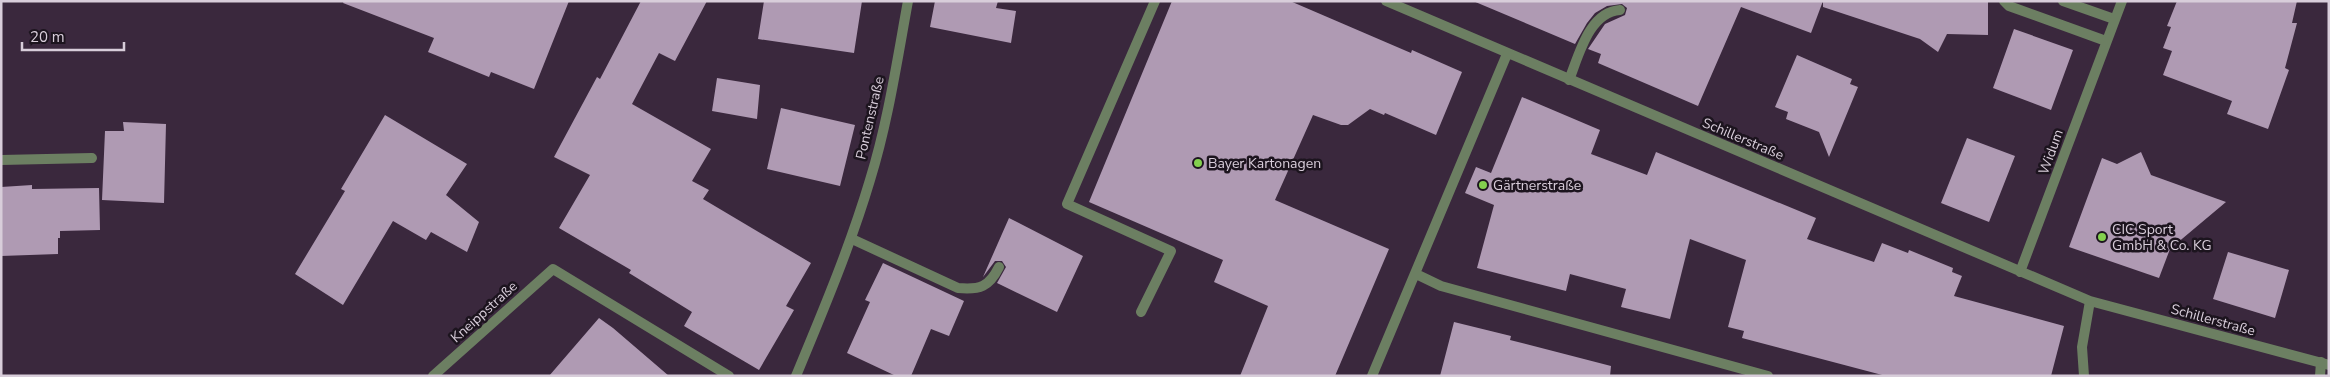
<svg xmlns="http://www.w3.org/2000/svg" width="2330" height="377" font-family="'Nunito Sans',sans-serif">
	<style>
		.building { fill: #af9ab3 }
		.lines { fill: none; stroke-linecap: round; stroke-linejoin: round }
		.lane { stroke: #6c7f62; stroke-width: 10 }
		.street { stroke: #6c7f62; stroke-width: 10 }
		.poi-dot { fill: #83d04e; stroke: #1c141e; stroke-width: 2 }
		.labels { text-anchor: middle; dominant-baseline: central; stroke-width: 5; stroke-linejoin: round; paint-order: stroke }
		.street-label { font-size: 14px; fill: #d8cdda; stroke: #1c141e }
		.poi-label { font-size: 14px; fill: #d8cdda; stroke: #1c141e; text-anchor: start }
	</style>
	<rect width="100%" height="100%" fill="#3a283d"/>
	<path class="building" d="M344,1H569L534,89L491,72L489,77L428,52L434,38L343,3Z
		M641,1H707L675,61L659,53L632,104L711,149L692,181L709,190L703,199L811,263L786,306L794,310L759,370L684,326L692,312L629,273L631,270L559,228L590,175L554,157L597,77L600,79Z
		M764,1H862L854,53L758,39Z
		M935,1H998L996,8L1016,11L1011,43L930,27Z
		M1172,1H1290L1411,53L1412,50L1462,72L1436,135L1385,113L1384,115L1370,109L1348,125H1341L1313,115L1275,200L1389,249L1335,376H1240L1268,306L1214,282L1223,260L1089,202Z
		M1473,1H1823L1811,33L1741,7L1698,106L1598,63L1601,54L1588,49L1605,24L1625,15L1627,8L1622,4L1607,6L1595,13L1587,23L1575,44Z
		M1823,1H1988V35L1947,34L1938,52L1920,39L1823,7Z
		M2177,1H2297L2292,23H2297L2285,68L2289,70L2268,129L2227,114L2232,101L2163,75L2172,51L2163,48L2171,27L2167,26Z
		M2014,29L2073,50L2051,110L1993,88Z
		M1797,55L1852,79L1850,84L1858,87L1829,157L1819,132L1786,119L1788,112L1775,107Z
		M717,78L760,85L757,119L712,111Z
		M1522,97L1600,130L1591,154L1647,175L1656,152L1816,218L1807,239L1874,262L1882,243L1908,253L1909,250L1953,268L1952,272L1962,276L1954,296L2064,326L2051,376H1886L1742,338L1744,331L1728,327L1746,260L1690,239L1670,319L1621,307L1626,289L1570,274L1566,291L1477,268L1494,205L1465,193L1476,167L1491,173Z
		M781,108L855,125L840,186L767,169Z
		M385,115L467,164L446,195L479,222L467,252L431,232L426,240L393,221L343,305L295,274L345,191L341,189Z
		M123,122L166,124L164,203L102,200L105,131H124Z
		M1967,138L2015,156L1989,222L1941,203Z
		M2141,152L2151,175L2226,202L2170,249L2159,278L2069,247L2102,158L2117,164Z
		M32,185V189L99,188L100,230L60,231V238H58V254L1,256V187Z
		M1009,218L1083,256L1057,312L997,283L1006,267L1002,261H995L983,277Z
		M2228,252L2289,270L2275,318L2213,299Z
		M883,263L964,301L949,336L931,329L911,376H896L847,353L870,302L865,300Z
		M599,318L613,328L669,376H549Z
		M1454,322L1511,336L1510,340L1611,366L1610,376H1440Z"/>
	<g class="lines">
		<path class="lane" d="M2004,1L2009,6L2106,41
			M2063,1L2114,19
			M1569,80C1579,55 1589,12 1620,10
			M1,160L92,158
			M852,239L958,288C980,290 989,287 999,267
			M1141,312L1171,251L1067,204L1155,1
			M2320,376L2321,362"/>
		<path class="street" d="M1386,1L2090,301L2329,365
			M2020,272L2122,1
			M1416,274L1441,286L1768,376
			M433,376L553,269L729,376
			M796,376C823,311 850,247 870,180C888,122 897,61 908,1
			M1372,376L1507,54
			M2084,376L2082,347L2090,301"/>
	</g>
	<g class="poi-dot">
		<circle cx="1198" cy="163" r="5"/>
		<circle cx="1483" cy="185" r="5"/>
		<circle cx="2102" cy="237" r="5"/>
	</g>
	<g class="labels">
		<g class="street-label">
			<text transform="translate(870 118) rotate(-77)">Pontenstraße</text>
			<text transform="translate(1743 139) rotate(23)">Schillerstraße</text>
			<text transform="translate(2051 152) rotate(-70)">Widum</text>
			<text transform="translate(484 312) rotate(-42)">Kneippstraße</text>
			<text transform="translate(2213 320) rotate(15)">Schillerstraße</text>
		</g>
		<g class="poi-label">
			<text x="1208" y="163">Bayer Kartonagen</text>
			<text x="1493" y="185">Gärtnerstraße</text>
			<text x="2112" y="229">CIC Sport<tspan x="2112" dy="16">GmbH &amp; Co. KG</tspan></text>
		</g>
	</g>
	<rect width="2330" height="377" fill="none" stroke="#d8cdda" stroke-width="5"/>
	<path d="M22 42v8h102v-8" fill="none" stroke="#d8cdda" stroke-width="2.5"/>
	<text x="30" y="42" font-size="15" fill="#d8cdda" stroke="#1c141e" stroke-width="4" paint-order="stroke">20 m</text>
</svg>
